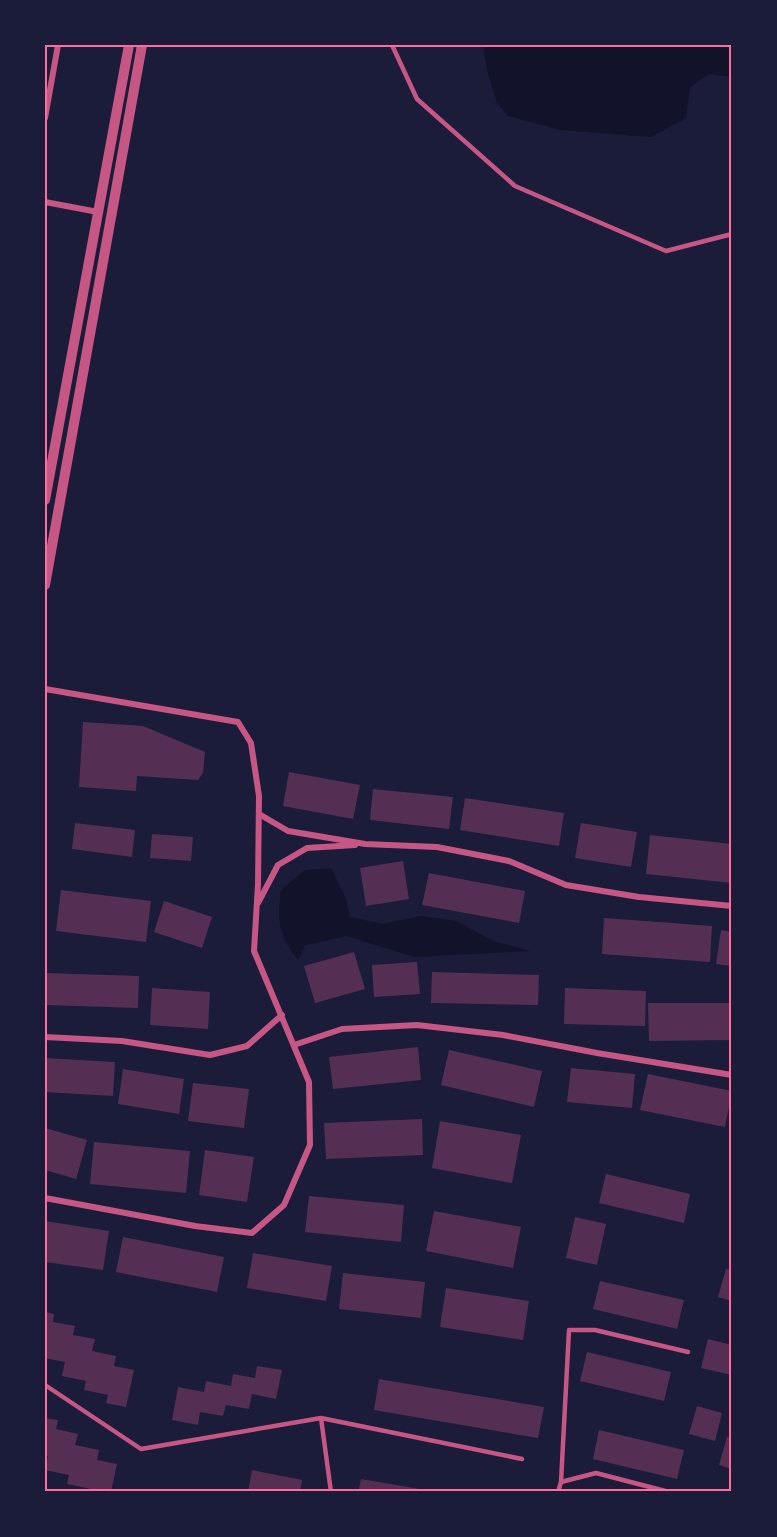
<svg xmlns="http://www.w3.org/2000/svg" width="777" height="1537" font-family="Karla,sans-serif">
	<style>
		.water { fill: #12122b }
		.building { fill: #542f53 }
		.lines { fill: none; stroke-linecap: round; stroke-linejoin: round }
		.service { stroke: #c65784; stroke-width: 4.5 }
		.minor { stroke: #c65784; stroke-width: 6 }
		.tertiary { stroke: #c65784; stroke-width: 10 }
		.neatline { fill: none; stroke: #ff6b9d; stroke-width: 2 }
	</style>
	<rect width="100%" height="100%" fill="#1b1b3a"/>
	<path class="water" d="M483,45H732V77L709,74L690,87L686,118L651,137L560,130L508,116L497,103L487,70Z
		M331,868L346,899L350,917L383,924L421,916L457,921L493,941L530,951L415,957L346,936L305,945L298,960C278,935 277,921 281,890L305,870Z"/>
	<path class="building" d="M83,722L143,726L205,752L203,773L198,780L137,776L136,791L79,787Z
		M289,772L360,785L353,819L283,806Z
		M373,789L453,797L449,829L370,820Z
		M465,798L564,813L559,846L460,830Z
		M75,823L135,830L132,857L72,849Z
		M581,823L637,832L631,867L575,858Z
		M152,834L193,837L191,861L150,858Z
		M650,835L732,844V883L646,874Z
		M403,861L409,899L366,906L360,868Z
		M429,873L525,891L519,923L422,905Z
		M61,890L151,901L146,942L56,931Z
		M164,901L212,917L202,948L154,932Z
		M604,918L712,926L710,962L602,954Z
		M721,930L732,932V966L716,964Z
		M354,952L365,989L315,1003L304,966Z
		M417,962L420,994L374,997L372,965Z
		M432,972L539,975L538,1005L431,1003Z
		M45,973L139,976L138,1008L45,1005Z
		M152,988L210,992L208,1029L150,1025Z
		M565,988L646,991L645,1026L564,1024Z
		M648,1003H732V1040L649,1041Z
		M418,1047L421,1080L333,1089L329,1057Z
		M449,1050L542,1071L534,1107L441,1085Z
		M45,1058L115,1062L113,1096L45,1092Z
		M571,1068L635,1074L632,1108L567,1102Z
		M123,1069L184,1079L179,1114L118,1104Z
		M648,1074L732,1091L725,1127L640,1110Z
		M193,1083L249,1089L244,1128L188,1121Z
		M422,1119L423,1155L326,1159L324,1123Z
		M440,1121L521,1135L512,1183L432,1168Z
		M45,1128L87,1140L76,1179L45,1170Z
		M94,1142L190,1151L186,1193L90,1184Z
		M205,1150L254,1157L247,1202L199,1195Z
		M606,1174L690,1194L684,1223L599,1203Z
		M309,1196L404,1205L401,1242L305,1232Z
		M434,1211L521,1227L513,1268L426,1251Z
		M575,1217L606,1224L597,1265L566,1258Z
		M45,1221L109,1231L103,1270L45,1262Z
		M123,1237L224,1257L217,1292L116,1272Z
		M253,1253L332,1266L326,1301L247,1288Z
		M726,1269L732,1270V1301L718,1297Z
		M343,1273L425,1282L421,1318L339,1309Z
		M600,1281L684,1300L677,1329L593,1309Z
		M446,1288L529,1301L523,1340L440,1327Z
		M45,1312L54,1314L53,1322L75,1326L73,1335L95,1339L92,1351L116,1356L114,1366L134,1370L126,1407L106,1403L108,1395L84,1390L86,1381L62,1376L65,1362L45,1358Z
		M708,1339L732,1345V1375L701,1368Z
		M587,1352L671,1372L664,1401L580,1381Z
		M257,1366L282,1370L276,1399L252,1394L249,1409L226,1405L223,1416L200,1412L198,1425L172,1420L178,1387L204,1392L206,1381L231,1386L233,1374L255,1378Z
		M379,1379L544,1407L538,1438L374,1410Z
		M697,1406L722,1413L715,1441L689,1434Z
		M45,1418L58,1420L56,1429L78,1434L75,1445L99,1450L97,1460L117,1464L111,1492H90L91,1489L67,1484L69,1475L45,1470L48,1456H45Z
		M599,1430L684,1450L677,1479L593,1459Z
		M727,1437L732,1439V1469L719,1465Z
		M252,1470L302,1480L300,1492H248Z
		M361,1479L432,1491V1492H358Z"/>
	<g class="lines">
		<path class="service" d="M392,45L417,99L515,186L666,251L732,234
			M45,1385L141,1449L321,1418L331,1492
			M321,1418L522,1459
			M561,1482L569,1330H595L688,1352
			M558,1492L561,1482L596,1473L669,1492"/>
		<path class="minor" d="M45,118L58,45
			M45,202L98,212
			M45,689L238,722L251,743L259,796L258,884L254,951L309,1082L310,1145L284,1205L252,1233L195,1226L45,1198
			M259,814L288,831L365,844L437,847L509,861L566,885L639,897L732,906
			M258,903L278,865L307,848L355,845
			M45,1037L122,1041L210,1055L247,1046L282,1015
			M294,1045L342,1029L417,1025L503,1035L597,1053L732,1075"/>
		<path class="tertiary" d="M45,500L129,45
			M45,585L142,45"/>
	</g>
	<rect width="777" height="1537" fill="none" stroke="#1b1b3a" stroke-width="93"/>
	<rect x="46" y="46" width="684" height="1444" class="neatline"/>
</svg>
